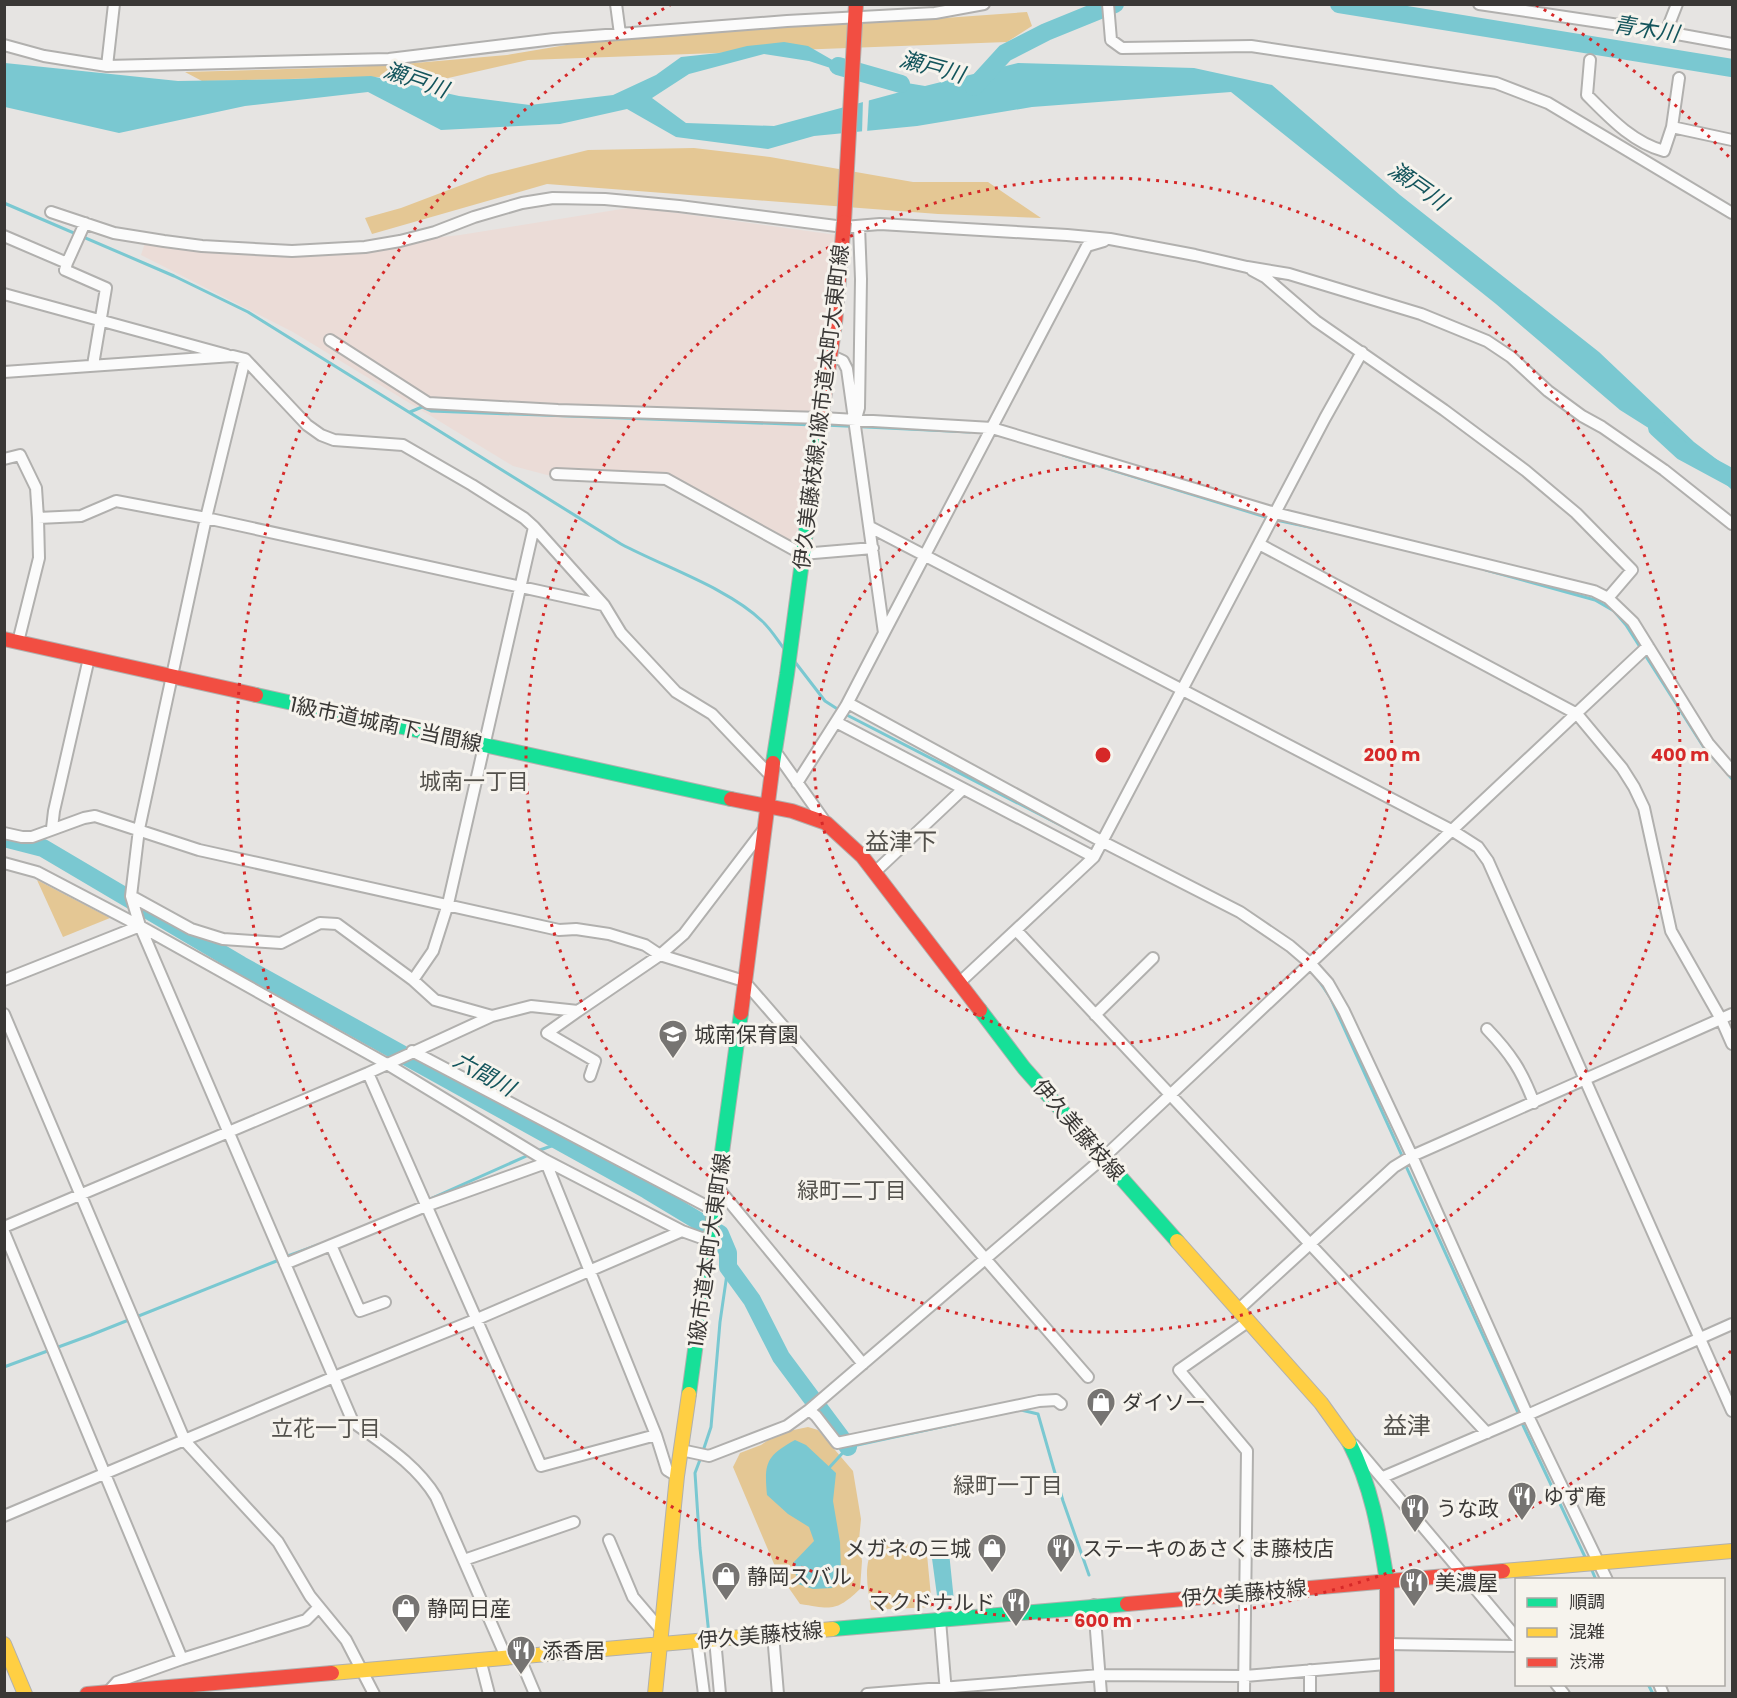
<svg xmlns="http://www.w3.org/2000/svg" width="1737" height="1698" font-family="Poppins,'Noto Sans JP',sans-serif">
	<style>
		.industrial { fill: #ebdcd7 }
		.green { fill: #e4c794 }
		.water { fill: #7ac8d1 }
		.pier { fill: #e6e4e2 }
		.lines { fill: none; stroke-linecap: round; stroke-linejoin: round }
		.stream { stroke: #7ac8d1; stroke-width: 3 }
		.river { stroke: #7ac8d1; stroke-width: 18 }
		.street-casing { stroke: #b1b0ae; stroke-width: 14 }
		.fast-casing { stroke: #b1b0ae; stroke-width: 16 }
		.slow-casing { stroke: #b1b0ae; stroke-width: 16 }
		.jam-casing { stroke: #b1b0ae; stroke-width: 16 }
		.street { stroke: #fbfbfb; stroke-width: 10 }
		.fast { stroke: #16e098; stroke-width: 14 }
		.slow { stroke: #ffcf43; stroke-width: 14 }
		.jam { stroke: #f24e42; stroke-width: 14 }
		.jam-bridge-casing { stroke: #b1b0ae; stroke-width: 16; stroke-linecap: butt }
		.jam-bridge { stroke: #f24e42; stroke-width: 14 }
		.ring { fill: none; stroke: #d62828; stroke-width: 3; stroke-dasharray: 3 6 }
		.labels { text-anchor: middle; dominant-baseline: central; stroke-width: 6; stroke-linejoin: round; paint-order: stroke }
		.street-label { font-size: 21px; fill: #3a3836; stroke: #f6f3ed }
		.poi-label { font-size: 21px; fill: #3a3836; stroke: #f6f3ed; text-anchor: start }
		.water-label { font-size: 22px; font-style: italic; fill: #14555c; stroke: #f6f3ed }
		.neighbourhood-label { font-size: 22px; fill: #53514c; stroke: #f6f3ed }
		.quarter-label { font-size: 24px; fill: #53514c; stroke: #f6f3ed }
		.centre { fill: #d62828; stroke: #f6f3ed; stroke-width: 3 }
		.ring-label { font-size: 18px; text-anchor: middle; font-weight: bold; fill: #d62828; stroke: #f6f3ed; stroke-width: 6; stroke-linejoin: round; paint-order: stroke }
	</style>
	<rect width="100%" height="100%" fill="#e6e4e2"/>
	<path class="industrial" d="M634,207L837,235L795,545L666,479L566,480L513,466L293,332L141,255L145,243L275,255L460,235Z"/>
	<path class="green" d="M1027,12L1032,26L1007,42L528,60L435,81L377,77L202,81L185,72L353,67L415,63L507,55L608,38L736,26L902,21Z
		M694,148L770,157L913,182H988L1041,218L938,214L547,184L372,234L365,218L401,208L488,175L588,150Z
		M37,880L110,918L63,937Z
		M808,1427L818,1430L853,1471L861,1519L859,1540L862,1561L860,1589C836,1612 832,1609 800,1604L777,1571L733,1467L740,1453L761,1445L779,1433Z
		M926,1544L932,1607L871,1610C868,1587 862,1565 875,1545Z"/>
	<path class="water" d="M784,42L808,46L848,69L849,74L809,61L764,54L689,74L652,98L686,123L774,126L904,91L877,84V78L925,86L1018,63L1194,68L1272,85L1400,195L1599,352L1694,442L1732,471V490L1704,463L1620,410L1496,304L1231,92L1032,107L917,126L814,136L768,149L676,137L627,109L560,124L441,130L368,92L245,106L119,133L5,107V63L178,81L295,79L371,76L459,96L530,105L613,95L656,75L681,57L719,53L747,46Z
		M795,1440L806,1445L836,1473L833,1501L840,1542L841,1571L832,1588L813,1589L798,1584L793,1563L814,1541L809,1527L788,1514L767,1495C764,1463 766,1456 795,1440Z
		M931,1551L949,1552L954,1601L938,1603Z"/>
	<path class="pier" d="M869,98L867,134H862L863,99Z"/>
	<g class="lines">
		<path class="stream" d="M4,203L174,276L248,312L621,544C664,567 728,588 762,621C771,629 778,641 785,650
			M410,412L422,407L431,411L814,425
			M824,425L970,432
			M1063,455L1269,518
			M1276,520L1328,531
			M1486,570L1595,600L1614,611L1626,625L1703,746L1720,765
			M795,662L825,701L839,710
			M845,714L1068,829
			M1727,773L1732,779
			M1315,975L1330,997L1403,1158
			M537,1151L560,1143
			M1405,1164L1519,1415
			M430,1199L531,1154
			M285,1257L318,1245
			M4,1367L91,1335L279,1260
			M1021,1410L1038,1414L1063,1501L1089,1575
			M1521,1421L1586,1559
			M703,1451L711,1427L720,1322L728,1267
			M701,1457L695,1473L700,1548L709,1635
			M828,1469L848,1447L959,1423
			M1591,1568L1596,1580
			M1648,1684L1653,1694"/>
		<path class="river" d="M1339,4L1732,68
			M838,66L901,84
			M974,87L1005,53L1046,32L1115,4
			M1657,428L1682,451L1732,478
			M4,838L43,848L241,965L647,1190L720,1234L728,1253V1267L752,1300L781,1357L848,1447"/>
		<g class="street-casing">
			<path id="street" d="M616,4L620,34
				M1108,4L1111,40L1122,48L1251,46L1496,83L1548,103L1732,213
				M1479,4L1666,32L1732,44
				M1666,32L1677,4
				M4,45L44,56L107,66L389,59L554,39L787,21L935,13L984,4
				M1590,60L1587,95C1610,118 1632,142 1664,151L1672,127L1679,78
				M107,66L114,4
				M1672,127L1732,140
				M51,212L114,233L164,241L202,246L292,251L365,247L400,241L435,232L474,217L522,203L553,198L605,199L679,206L844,227L880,224L1067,235L1110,239L1195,255L1247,267L1289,274L1421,314L1487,341L1511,357L1548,391L1582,416L1602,427L1664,470L1732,524
				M4,236L67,263L85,223
				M67,263L65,270L106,288L93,365
				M1252,270L1265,277L1316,321L1444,410L1526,471L1576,513L1632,570L1608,598L1633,622L1708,743L1732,771
				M4,294L227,355
				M330,340L428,403L558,410L822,418L992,428L1275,513L1594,591L1608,598
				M245,359L206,518L139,829L131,896L140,926L353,1422C383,1444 416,1464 436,1497L506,1657
				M4,372L233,356L245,359L307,425L321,435L334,440L403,445L472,485L524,518L534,527L604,605L621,633L676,692L712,714L771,776
				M857,415L859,408L861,279L859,226
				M4,459L20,455L36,488L38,518
				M556,474L666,479L802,554L873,548
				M870,527L1453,831L1478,847L1488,861L1732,1411
				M1259,544L1577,714L1622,768L1634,787L1644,808L1671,931L1721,1019L1732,1044
				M884,633L1087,246L1104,241
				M18,642L39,558L38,518L81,516L116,501L206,518L603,605
				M848,703L1103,842L1240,912L1290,946L1311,964L1328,983L1344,1011L1412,1156L1527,1414L1607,1580
				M836,722L1094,857
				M775,751L826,823
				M797,783L846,706L884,633L847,369L843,361L830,355
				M52,828L54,811L89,658
				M4,833L22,837H32L84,818L95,816L199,850L559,930L576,929L609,934L645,945L660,955L744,981L1088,1377
				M4,863L37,872L140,926L387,1064L545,1160L682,1231L710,1241
				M875,872L963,789
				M131,896L191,929L223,939L281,943L320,923L337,924L413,980L435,1000L492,1016
				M1016,930L1487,1433
				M4,980L140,926
				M413,980L433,951L448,904L534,527
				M959,983L1094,857L1325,418L1362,352
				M578,1011L547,1033L595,1061L590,1076
				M4,1014L185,1441L278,1542L310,1596L346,1640L374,1694
				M1095,1015L1153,958
				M1487,1029C1511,1054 1522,1071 1534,1103
				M412,1051L714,1210
				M368,1073L541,1466L656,1435
				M545,1160L656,1435L667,1470L677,1476
				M718,1188L863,1364
				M4,1227L368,1073L492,1016L531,1006L578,1011L660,955L684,934L764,829
				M4,1232L182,1659
				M331,1245L360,1311L385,1302
				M285,1264L426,1206L546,1163
				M1239,1309L1394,1167L1412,1156L1732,1014
				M809,1410L816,1416L837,1443L1039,1401L1056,1400L1061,1404
				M1354,1445L1516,1637
				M681,1450L709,1456L787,1426L809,1410L1103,1158L1648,646
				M1383,1477L1505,1425L1732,1324
				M4,1516L334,1377L475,1320L682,1231
				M609,1540L633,1597L662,1631
				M464,1560L574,1522
				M1094,1605L1101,1694
				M940,1620L946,1693
				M773,1634L778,1694
				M715,1639L720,1694
				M697,1640L704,1694
				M1386,1644L1516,1646
				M519,1656L535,1694
				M480,1659L489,1694
				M1556,1684L1564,1694
				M1659,1684L1663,1694
				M108,1692L117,1682L182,1659L306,1620L319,1607
				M867,1694L1100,1675L1245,1676L1386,1664
				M1244,1694L1247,1451L1179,1370L1249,1321
				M1310,1694V1670"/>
		</g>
		<g class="fast-casing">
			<path id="fast" d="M256,695L731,799
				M773,763L787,674L821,419
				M980,1010L1024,1068L1177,1241
				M689,1394L741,1013
				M1349,1442C1372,1487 1379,1532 1387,1581
				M833,1629L1127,1604"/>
		</g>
		<g class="slow-casing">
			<path id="slow" d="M1177,1241L1321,1403L1349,1442
				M1503,1571L1732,1551
				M4,1644L25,1694
				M332,1673L833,1629
				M655,1694L677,1476L689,1394"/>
		</g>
		<g class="jam-casing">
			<path id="jam" d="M844,222L856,4
				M4,639L256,695
				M731,799L792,811L826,823L862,856L980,1010
				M741,1013L773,763
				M1387,1581V1694
				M1127,1604L1503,1571
				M87,1694L332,1673"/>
		</g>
		<use href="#street" class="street"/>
		<use href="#fast" class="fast"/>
		<use href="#slow" class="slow"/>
		<use href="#jam" class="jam"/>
		<g class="jam-bridge-casing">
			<path id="jam-bridge" d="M821,419L835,323L844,222"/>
		</g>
		<use href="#jam-bridge" class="jam-bridge"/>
	</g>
	<g class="ring">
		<circle cx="1103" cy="755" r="289"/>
		<circle cx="1103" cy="755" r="577"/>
		<path d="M1731 1351A866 866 0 1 1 670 5M1536 5A866 866 0 0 1 1731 159"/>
	</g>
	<defs>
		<g id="school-pin" transform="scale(1.5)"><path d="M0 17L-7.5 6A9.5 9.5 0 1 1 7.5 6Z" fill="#767472" stroke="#f6f3ed"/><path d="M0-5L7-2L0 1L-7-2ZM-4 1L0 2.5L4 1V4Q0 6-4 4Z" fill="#fff"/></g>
		<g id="shop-pin" transform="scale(1.5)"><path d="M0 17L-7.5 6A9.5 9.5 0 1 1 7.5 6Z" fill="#767472" stroke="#f6f3ed"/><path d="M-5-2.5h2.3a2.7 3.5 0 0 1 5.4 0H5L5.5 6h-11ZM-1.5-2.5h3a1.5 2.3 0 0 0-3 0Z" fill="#fff"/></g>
		<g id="restaurant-pin" transform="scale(1.5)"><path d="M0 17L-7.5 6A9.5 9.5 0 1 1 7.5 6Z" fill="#767472" stroke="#f6f3ed"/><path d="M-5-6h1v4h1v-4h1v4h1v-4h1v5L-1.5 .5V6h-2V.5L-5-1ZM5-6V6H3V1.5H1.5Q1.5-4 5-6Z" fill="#fff"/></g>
	</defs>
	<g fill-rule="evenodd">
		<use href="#school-pin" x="673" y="1034"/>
		<use href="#shop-pin" x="1101" y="1402"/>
		<use href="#restaurant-pin" x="1522" y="1496"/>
		<use href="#restaurant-pin" x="1415" y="1508"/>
		<use href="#shop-pin" x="992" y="1548"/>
		<use href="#restaurant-pin" x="1061" y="1548"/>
		<use href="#shop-pin" x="726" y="1576"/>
		<use href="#restaurant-pin" x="1414" y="1582"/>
		<use href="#restaurant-pin" x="1016" y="1602"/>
		<use href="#shop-pin" x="406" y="1608"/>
		<use href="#restaurant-pin" x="521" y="1650"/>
	</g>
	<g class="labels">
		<g class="street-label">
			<text transform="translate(821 407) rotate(-83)">伊久美藤枝線;1級市道本町大東町線</text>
			<text transform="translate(386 724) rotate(12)">1級市道城南下当間線</text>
			<text transform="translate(1079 1130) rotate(49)">伊久美藤枝線</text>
			<text transform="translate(709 1250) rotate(-82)">1級市道本町大東町線</text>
			<text transform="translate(1244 1593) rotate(-5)">伊久美藤枝線</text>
			<text transform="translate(760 1635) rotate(-5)">伊久美藤枝線</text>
		</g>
		<g class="poi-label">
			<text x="694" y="1034">城南保育園</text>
			<text x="1122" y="1402">ダイソー</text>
			<text x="1543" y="1496">ゆず庵</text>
			<text x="1436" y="1508">うな政</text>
			<text x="971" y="1548" text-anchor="end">メガネの三城</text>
			<text x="1082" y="1548">ステーキのあさくま藤枝店</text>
			<text x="747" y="1576">静岡スバル</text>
			<text x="1435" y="1582">美濃屋</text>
			<text x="995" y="1602" text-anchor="end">マクドナルド</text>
			<text x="427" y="1608">静岡日産</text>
			<text x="542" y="1650">添香居</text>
		</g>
		<g class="water-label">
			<text transform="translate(1646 29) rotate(9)">青木川</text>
			<text transform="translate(932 67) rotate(15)">瀬戸川</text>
			<text transform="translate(416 80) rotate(19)">瀬戸川</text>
			<text transform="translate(1418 186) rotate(35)">瀬戸川</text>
			<text transform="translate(484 1074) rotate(29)">六間川</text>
		</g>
		<g class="neighbourhood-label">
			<text x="474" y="781">城南一丁目</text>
			<text x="852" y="1190">緑町二丁目</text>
			<text x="326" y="1428">立花一丁目</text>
			<text x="1008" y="1485">緑町一丁目</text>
		</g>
		<g class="quarter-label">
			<text x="901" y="841">益津下</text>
			<text x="1407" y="1425">益津</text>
		</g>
	</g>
	<circle cx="1103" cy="755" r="9" class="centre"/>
	<g class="ring-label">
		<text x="1392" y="761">200 m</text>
		<text x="1680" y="761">400 m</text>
		<text x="1103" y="1627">600 m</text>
	</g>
	<rect width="1737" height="1698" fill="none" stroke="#3a3836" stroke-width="12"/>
	<rect x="1515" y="1578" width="210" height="108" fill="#f6f3ed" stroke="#aba8a4" stroke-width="1.5"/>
	<rect x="1527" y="1598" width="30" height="9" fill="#16e098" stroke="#aba8a4" stroke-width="1.5"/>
	<text x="1569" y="1608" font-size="18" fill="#3a3836">順調</text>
	<rect x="1527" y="1628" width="30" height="9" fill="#ffcf43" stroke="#aba8a4" stroke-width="1.5"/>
	<text x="1569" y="1638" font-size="18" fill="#3a3836">混雑</text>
	<rect x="1527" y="1658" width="30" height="9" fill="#f24e42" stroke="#aba8a4" stroke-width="1.5"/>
	<text x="1569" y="1668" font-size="18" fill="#3a3836">渋滞</text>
</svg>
